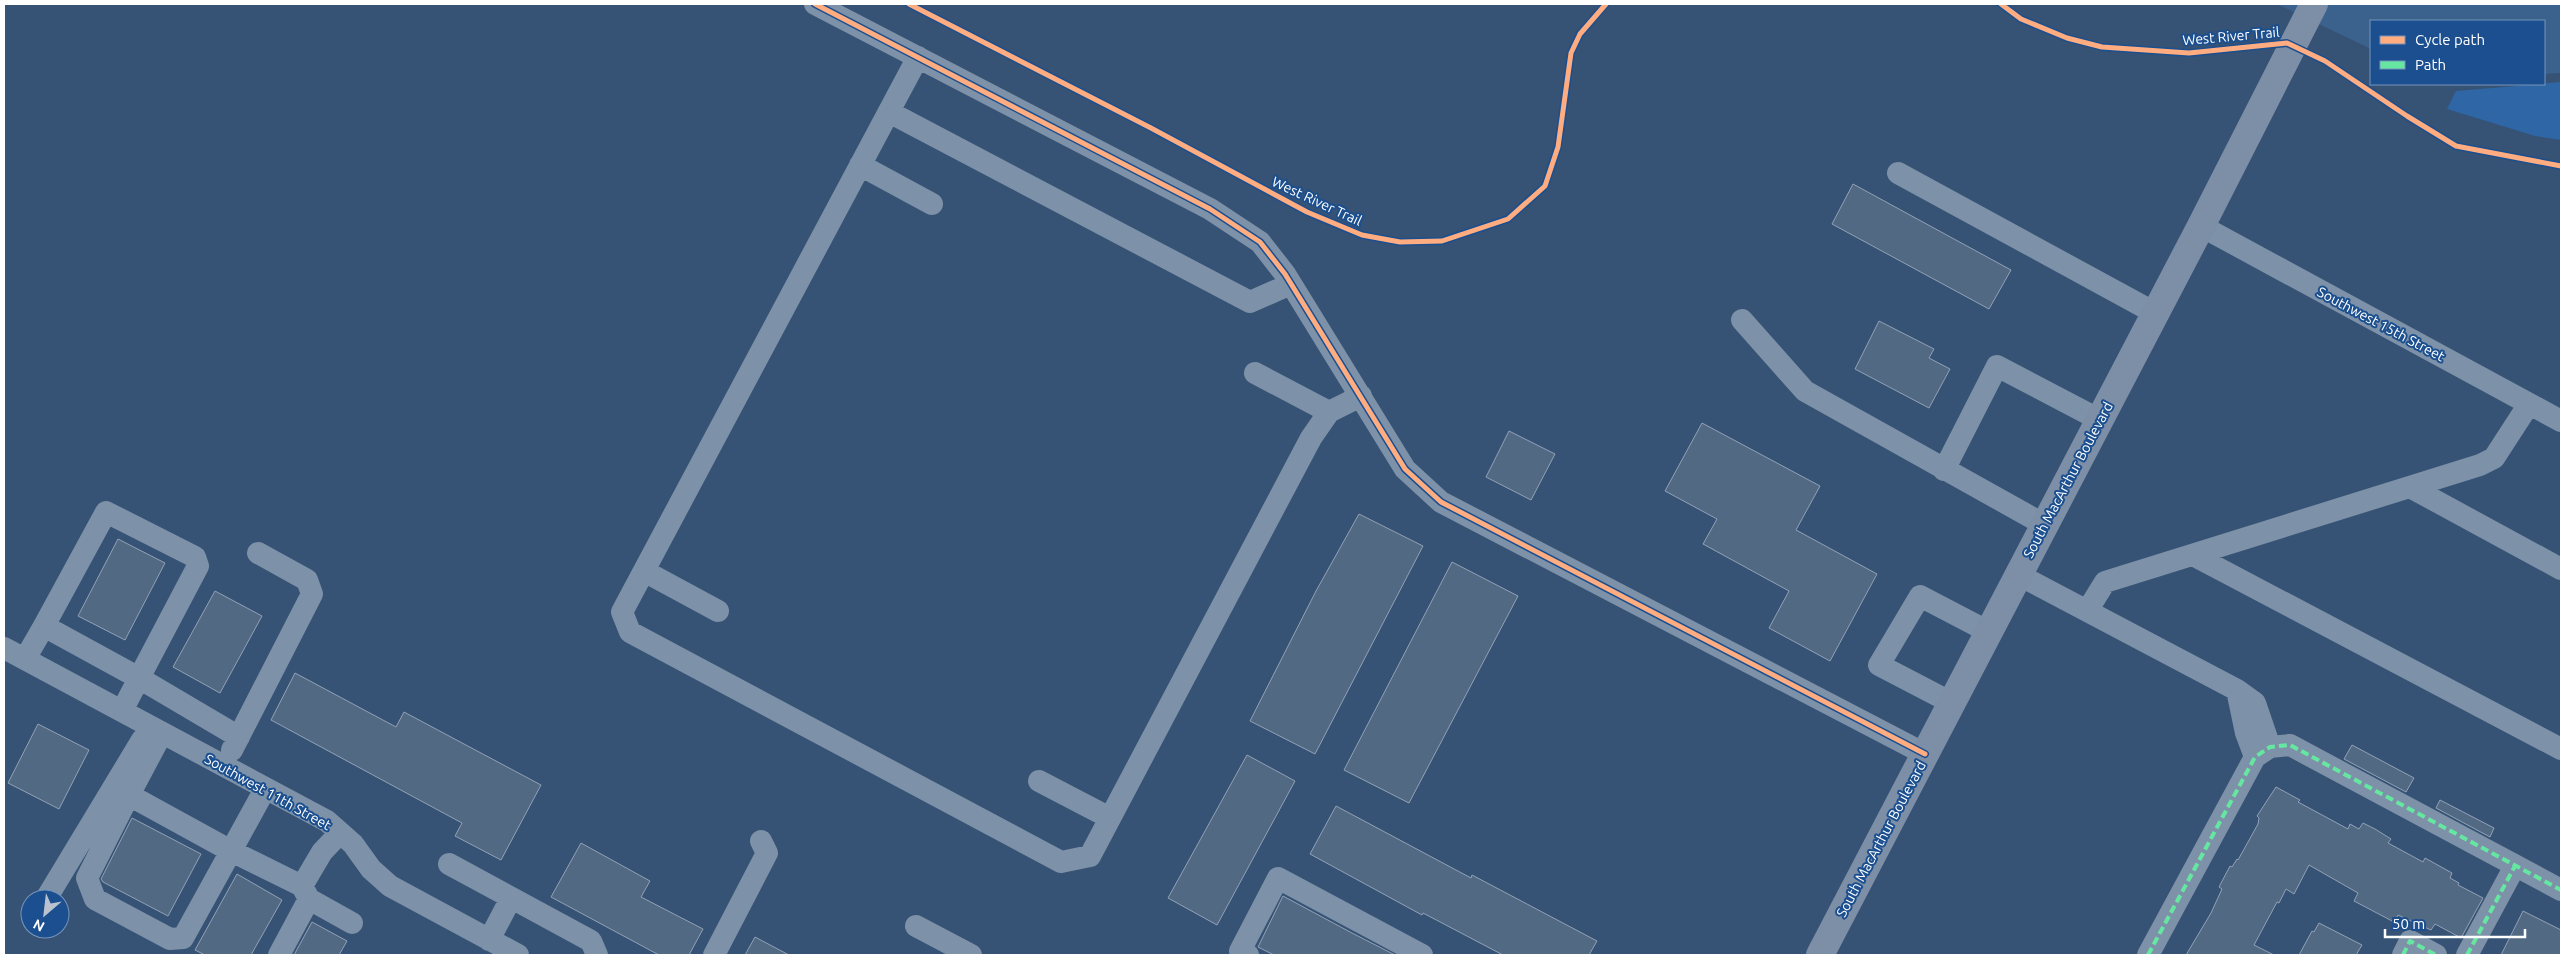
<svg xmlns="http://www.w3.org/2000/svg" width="2565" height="959" font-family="Ubuntu,sans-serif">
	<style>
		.green { fill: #2f66a5 }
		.water { fill: #3b618d }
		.building { fill: #526984; stroke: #92a2b6 }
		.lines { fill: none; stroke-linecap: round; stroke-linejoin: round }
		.minor { stroke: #7d92a8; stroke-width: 22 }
		.major { stroke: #7d8ea7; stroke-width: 28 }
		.quiet { stroke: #66e7a1; stroke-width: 4; stroke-dasharray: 8 4; stroke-linecap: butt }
		.cycleway-casing { stroke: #1b4f8f; stroke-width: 8 }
		.cycleway { stroke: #ffac80; stroke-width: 5 }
		.labels { text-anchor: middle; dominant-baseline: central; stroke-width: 4; stroke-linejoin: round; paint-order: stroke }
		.street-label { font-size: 14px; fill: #fff; stroke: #1b4f8f }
	</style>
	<rect width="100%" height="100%" fill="#365274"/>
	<path class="green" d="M2561,82V140L2535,136L2447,109L2456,91Z"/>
	<path class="water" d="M2277,4H2561V73L2544,74V21H2371V49Z"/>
	<path class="building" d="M1853,184L2011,270L1989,309L1832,224Z
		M1879,321L1934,349L1929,358L1950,369L1929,408L1855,369Z
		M1702,423L1820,486L1796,530L1877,574L1830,661L1769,628L1789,591L1703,544L1717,519L1665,491Z
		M1509,431L1555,454L1531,500L1486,477Z
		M1359,514L1423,546L1315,754L1250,721L1316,591Z
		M118,539L165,563L125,640L78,616Z
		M1452,562L1518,596L1409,803L1344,770Z
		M215,591L262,616L220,693L173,667Z
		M295,673L396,727L404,712L541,785L501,860L455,836L462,823L271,720Z
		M38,724L89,750L59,809L8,783Z
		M2352,745L2414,778L2406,792L2344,759Z
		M1247,755L1295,781L1217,925L1168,898Z
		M2276,787L2300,800L2298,802L2348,829L2350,824L2359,829L2363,823L2375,829L2391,839L2388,843L2423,862L2425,858L2452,873L2450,878L2459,883L2458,885L2483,898L2461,938L2435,924L2431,930L2398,915L2394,922L2354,901L2358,893L2309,865L2294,894L2286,889L2279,903L2277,902L2254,945L2274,955H2186L2211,913L2222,889L2219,887L2230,866L2232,867L2237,859L2238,860L2258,824L2259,818L2257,816Z
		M2440,800L2494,828L2490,837L2436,808Z
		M1336,806L1471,878L1472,875L1597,941L1589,955H1503L1423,913L1422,915L1310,854Z
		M132,818L201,854L168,916L103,882L101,879Z
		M581,843L650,881L641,897L703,929L689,955H659L551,897Z
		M237,874L282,900L251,955H205L195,950Z
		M1283,896L1352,933L1395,955H1274L1258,947Z
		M2523,911L2561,930V955H2501Z
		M312,922L347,941L339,955H294Z
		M2319,923L2362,945L2356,955H2299L2312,931L2314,932Z
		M755,937L789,955H745Z"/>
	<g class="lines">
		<path class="minor" d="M815,4L1210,209L1260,242L1285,274L1405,469L1441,502L1925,754
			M918,57L622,612L630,632L1061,862L1090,856L1311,438L1329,412L1361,396
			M889,112L1250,302L1291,284
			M860,165L932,204
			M1898,173L2155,313
			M2201,226L2561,421
			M1742,320L1805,391L2045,525
			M1255,373L1329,412
			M1944,470L1997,366L2100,420
			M2410,487L2561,569
			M2193,555L2561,749
			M644,571L718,611
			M2019,575L2237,690L2255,703L2270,747
			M2087,611L2105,582L2480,465L2494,458L2529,404
			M44,626L106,512L195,557L198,566L139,678L239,737
			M4,648L327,821L353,844L371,869L390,886L518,955
			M25,659L44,626L139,678L122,711
			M2237,690L2246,733L2255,757
			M1952,703L1879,665L1920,596L1989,632
			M232,750L312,594L307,580L258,553
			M1039,781L1110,818
			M265,789L231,851L302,886
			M129,795L87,878L95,899L170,939L183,938L231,851L129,795L162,733
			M340,833L322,852L302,886L309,899L352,923
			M449,864L591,941L597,955
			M46,899L142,740
			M916,926L971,955
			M489,940L511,898
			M279,955L309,899
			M714,955L767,853L761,841
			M1248,955L1240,951L1278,878L1422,955
			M2148,955L2255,757L2270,747L2290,745L2561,890
			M2403,955L2410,941L2436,955
			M2467,955L2515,866"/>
		<path class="major" d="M1820,955L2201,226L2314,4"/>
		<path class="quiet" d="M2148,955L2255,757L2270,747L2290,745L2561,890
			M2403,955L2410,941L2436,955
			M2467,955L2515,866"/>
		<g class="cycleway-casing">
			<path id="cycleway" d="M815,4L1210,209L1260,242L1285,274L1405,469L1441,502L1925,754
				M909,4L1151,128L1307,212L1362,235L1400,242L1442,241L1508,219L1545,186L1558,147L1571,53L1580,34L1606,4
				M2001,4L2021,19L2067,38L2102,47L2189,53L2287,43L2325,61L2407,116L2456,146L2561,166"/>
		</g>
		<use href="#cycleway" class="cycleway"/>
	</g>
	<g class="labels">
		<g class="street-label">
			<text transform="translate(2231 36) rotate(-5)">West River Trail</text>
			<text transform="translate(1317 201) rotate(25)">West River Trail</text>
			<text transform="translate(2381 324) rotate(28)">Southwest 15th Street</text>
			<text transform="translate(2068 480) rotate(-62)">South MacArthur Boulevard</text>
			<text transform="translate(268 792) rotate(29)">Southwest 11th Street</text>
			<text transform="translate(1881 839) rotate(-62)">South MacArthur Boulevard</text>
		</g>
	</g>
	<rect width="2565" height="959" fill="none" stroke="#ffffff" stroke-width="10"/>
	<rect x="2370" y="20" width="175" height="65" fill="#1b4f8f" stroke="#7695bc"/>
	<rect x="2380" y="36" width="25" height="8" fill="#ffac80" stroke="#7695bc"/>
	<text x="2415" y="45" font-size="15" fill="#ffffff">Cycle path</text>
	<rect x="2380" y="61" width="25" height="8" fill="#66e7a1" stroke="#7695bc"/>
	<text x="2415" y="70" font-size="15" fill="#ffffff">Path</text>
	<g transform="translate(45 914) rotate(208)"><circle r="24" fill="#1b4f8f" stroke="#7695bc"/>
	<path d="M0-4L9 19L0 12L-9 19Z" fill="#b9c2ce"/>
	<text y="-8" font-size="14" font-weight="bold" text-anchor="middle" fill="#ffffff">N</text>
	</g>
	<path d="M2385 929v8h140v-8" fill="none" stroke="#ffffff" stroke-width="2.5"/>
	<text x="2392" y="929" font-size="15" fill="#ffffff" stroke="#1b4f8f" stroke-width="4" paint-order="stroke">50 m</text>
</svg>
